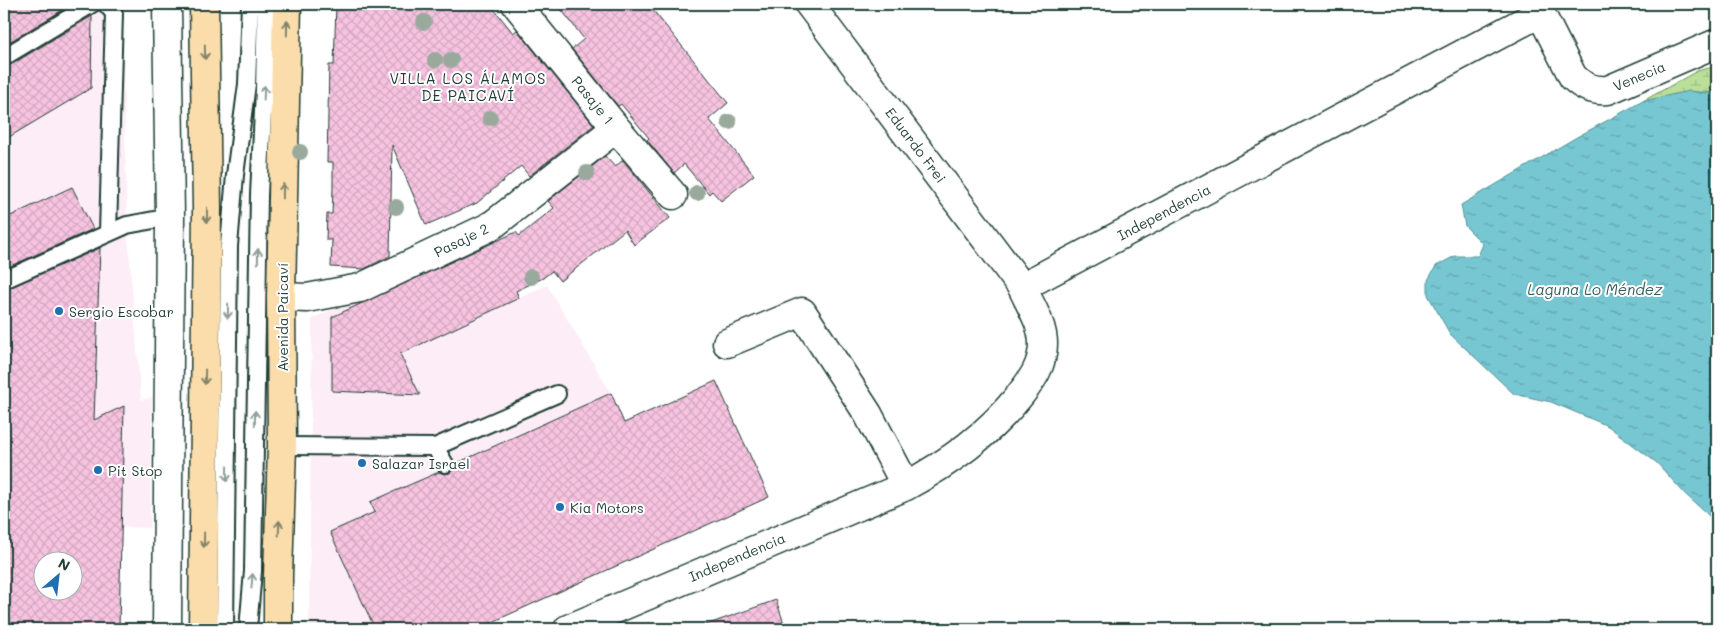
<svg xmlns="http://www.w3.org/2000/svg" width="1721" height="633" font-family="Mali,sans-serif">
	<style>
		.built { fill: #fdedf6; fill-rule: evenodd }
		.wetland { fill: url(#wetland-marsh); stroke: #6d8e66 }
		.water { fill: url(#water-ripples); stroke: #549093 }
		.building { fill: url(#building-cross-hatch); stroke: #1f3d34; fill-rule: evenodd }
		.lines { fill: none; stroke-linecap: round; stroke-linejoin: round }
		.lane-casing { stroke: #1f3d34; stroke-width: 20 }
		.street-casing { stroke: #1f3d34; stroke-width: 31 }
		.secondary-casing { stroke: #1f3d34; stroke-width: 31 }
		.primary-casing { stroke: #1f3d34; stroke-width: 31 }
		.lane { stroke: #fff; stroke-width: 16 }
		.street { stroke: #fff; stroke-width: 28 }
		.secondary { stroke: #fff; stroke-width: 28 }
		.primary { stroke: #faddab; stroke-width: 28 }
		.tree { fill: #99aa9d }
		.oneway { stroke: #82856a }
		.oneway2 { stroke: #8f9e9a }
		.poi-dot { fill: #1f6fb2; stroke: #fff; stroke-width: 2 }
		.labels { text-anchor: middle; dominant-baseline: central; stroke-width: 4; stroke-linejoin: round; paint-order: stroke }
		.street-label { font-size: 14px; fill: #1f3d34; stroke: #fff }
		.poi-label { font-size: 14px; fill: #1f3d34; stroke: #fff; text-anchor: start }
		.neighbourhood-label { font-size: 15px; letter-spacing: 1px; fill: #1f3d34; stroke: #fff }
		.water-label { font-size: 15px; font-style: italic; fill: #35605c; stroke: #fff }
	</style>
	<defs>
		<pattern id="wetland-marsh" width="20" height="14" patternUnits="userSpaceOnUse" patternTransform="scale(1.25)"><rect width="20" height="14" fill="#bbde98"/><path d="M1 5h8M5 5V1M11 12h8M15 12V8" fill="none" stroke="#a0bf84"/></pattern>
		<pattern id="water-ripples" width="26" height="14" patternUnits="userSpaceOnUse" patternTransform="scale(1.25)"><rect width="26" height="14" fill="#77c7d2"/><path d="M2 4q2-2 4 0t4 0M15 11q2-2 4 0t4 0" fill="none" stroke="#61a3ab"/></pattern>
		<pattern id="building-cross-hatch" width="8" height="8" patternUnits="userSpaceOnUse" patternTransform="scale(1.25)"><rect width="8" height="8" fill="#f7c3e0"/><path d="M0 0l8 8M0 8l8-8" fill="none" stroke="#d3a8c1"/></pattern>
	</defs>
	<rect width="100%" height="100%" fill="#fff"/>
	<filter id="ink" filterUnits="userSpaceOnUse"><feTurbulence type="fractalNoise" baseFrequency=".02" numOctaves="2"/><feDisplacementMap in="SourceGraphic" scale="10" xChannelSelector="R" yChannelSelector="G"/><feConvolveMatrix kernelMatrix="1 2 1 2 8 2 1 2 1" color-interpolation-filters="sRGB"/></filter>
	<g filter="url(#ink)">
		<path class="built" d="M4,4H122L127,225L141,400L152,397L150,528L121,527L119,629H4ZM42,560H72V590H42Z
			M547,285L611,393L624,423L716,381L769,497L477,629H309L312,319L377,289L407,350Z"/>
		<path class="wetland" d="M1717,66V94L1704,92L1643,101L1697,71Z"/>
		<path class="water" d="M1689,91L1717,94V523L1685,494L1657,463L1608,426L1551,402L1514,394L1450,334L1428,295V280L1436,266L1455,256H1478L1483,244L1465,226L1461,205L1575,138L1643,101Z"/>
		<path class="building" d="M4,4H73L4,45Z
			M336,4H490L513,33L517,30L594,125L529,176L521,166L477,203L426,225L392,145L390,256L364,269L331,267L332,240H326L327,214H332L333,188V162H327L329,65H334Z
			M557,4H648L728,103L709,119L754,175L721,201L712,191L709,194L684,164L674,173L647,140L649,138L621,104L618,106L572,49L584,39Z
			M92,16L91,88L4,140V67L9,66Z
			M605,156L615,167L623,160L670,218L634,245L625,230L560,281L552,271L543,278L516,291L519,298L400,354L420,395L332,391V317L516,232L519,236L554,208L548,201Z
			M72,187L93,229L4,269V219Z
			M100,248L94,420L124,406L119,629H4V290ZM42,560H72V590H42Z
			M716,381L769,497L477,629H375L330,532L375,512L370,502L439,472L445,474L450,473L453,469L455,464L611,393L624,423Z
			M776,600L786,629H704L703,626Z"/>
		<g class="lines">
			<g class="lane-casing">
				<path id="lane" d="M106,4L114,13L108,233
					M4,57L92,4
					M4,280L127,225L170,217
					M282,446L435,447L557,394
					M435,447L445,464
					M225,629L229,246L235,175L247,84L250,4
					M248,629L253,571L259,195L264,90L266,4"/>
			</g>
			<g class="street-casing">
				<path id="street" d="M516,4L616,128L673,195
					M1536,4L1573,77C1583,87 1593,91 1608,90L1717,43
					M1022,287L1540,13
					M281,297L307,298L360,288L487,228L495,223L616,128
					M727,343L802,312L868,414L906,486
					M568,629L906,486C950,462 988,435 1020,395C1032,380 1043,365 1043,344C1043,324 1030,305 1022,287L809,4"/>
			</g>
			<g class="secondary-casing">
				<path id="secondary" d="M167,4L170,217L167,629"/>
			</g>
			<g class="primary-casing">
				<path id="primary" d="M203,629L207,208L204,4
					M278,629V576L282,446L281,297L287,4"/>
			</g>
			<use href="#lane" class="lane"/>
			<use href="#street" class="street"/>
			<use href="#secondary" class="secondary"/>
			<use href="#primary" class="primary"/>
		</g>
		<g class="tree">
			<circle cx="424" cy="22" r="8"/>
			<circle cx="435" cy="60" r="8"/>
			<circle cx="451" cy="60" r="8"/>
			<circle cx="490" cy="118" r="8"/>
			<circle cx="729" cy="122" r="8"/>
			<circle cx="300" cy="152" r="8"/>
			<circle cx="587" cy="173" r="8"/>
			<circle cx="697" cy="193" r="8"/>
			<circle cx="396" cy="207" r="8"/>
			<circle cx="531" cy="277" r="8"/>
		</g>
		<defs><path id="oneway-shaft" d="M-6 0H5M1.5-3L5.5 0L1.5 3" fill="none" stroke-width="1.6" stroke-linecap="round" stroke-linejoin="round" transform="scale(1.25)"/></defs>
		<g class="oneway">
			<use href="#oneway-shaft" transform="translate(287 28) rotate(-89)"/>
			<use href="#oneway-shaft" transform="translate(205 52) rotate(89)"/>
			<use href="#oneway-shaft" transform="translate(283 191) rotate(-89)"/>
			<use href="#oneway-shaft" transform="translate(207 215) rotate(90)"/>
			<use href="#oneway-shaft" transform="translate(205 377) rotate(91)"/>
			<use href="#oneway-shaft" transform="translate(279 528) rotate(-88)"/>
			<use href="#oneway-shaft" transform="translate(204 540) rotate(91)"/>
		</g>
		<g class="oneway2">
			<use href="#oneway-shaft" transform="translate(264 93) rotate(-87)"/>
			<use href="#oneway-shaft" transform="translate(258 256) rotate(-89)"/>
			<use href="#oneway-shaft" transform="translate(228 311) rotate(91)"/>
			<use href="#oneway-shaft" transform="translate(255 418) rotate(-89)"/>
			<use href="#oneway-shaft" transform="translate(227 474) rotate(91)"/>
			<use href="#oneway-shaft" transform="translate(252 581) rotate(-85)"/>
		</g>
	</g>
	<g class="poi-dot">
		<circle cx="59" cy="311" r="5"/>
		<circle cx="362" cy="463" r="5"/>
		<circle cx="98" cy="470" r="5"/>
		<circle cx="560" cy="507" r="5"/>
	</g>
	<g class="labels">
		<g class="street-label">
			<text transform="translate(1639 76) rotate(-23)">Venecia</text>
			<text transform="translate(593 100) rotate(51)">Pasaje 1</text>
			<text transform="translate(916 145) rotate(53)">Eduardo Frei</text>
			<text transform="translate(1164 212) rotate(-28)">Independencia</text>
			<text transform="translate(461 240) rotate(-26)">Pasaje 2</text>
			<text transform="translate(282 317) rotate(-90)">Avenida Paicaví</text>
			<text transform="translate(737 557) rotate(-23)">Independencia</text>
		</g>
		<g class="poi-label">
			<text x="69" y="311">Sergio Escobar</text>
			<text x="372" y="463">Salazar Israel</text>
			<text x="108" y="470">Pit Stop</text>
			<text x="570" y="507">Kia Motors</text>
		</g>
		<g class="neighbourhood-label">
			<text x="468" y="78">VILLA LOS ÁLAMOS<tspan x="468" dy="17">DE PAICAVÍ</tspan></text>
		</g>
		<g class="water-label">
			<text x="1595" y="289">Laguna Lo Méndez</text>
		</g>
	</g>
	<rect width="1721" height="633" fill="none" stroke="#fff" stroke-width="20"/>
	<rect x="10" y="10" width="1701" height="613" fill="none" stroke="#1f3d34" stroke-width="2" filter="url(#ink)"/>
	<g transform="translate(58 576) rotate(28)"><circle r="24" fill="#ffffff" stroke="#a5b1ae"/>
	<path d="M0-4L9 19L0 12L-9 19Z" fill="#1f6fb2"/>
	<text y="-8" font-size="14" font-weight="bold" text-anchor="middle" fill="#1f3d34">N</text>
	</g>
</svg>
